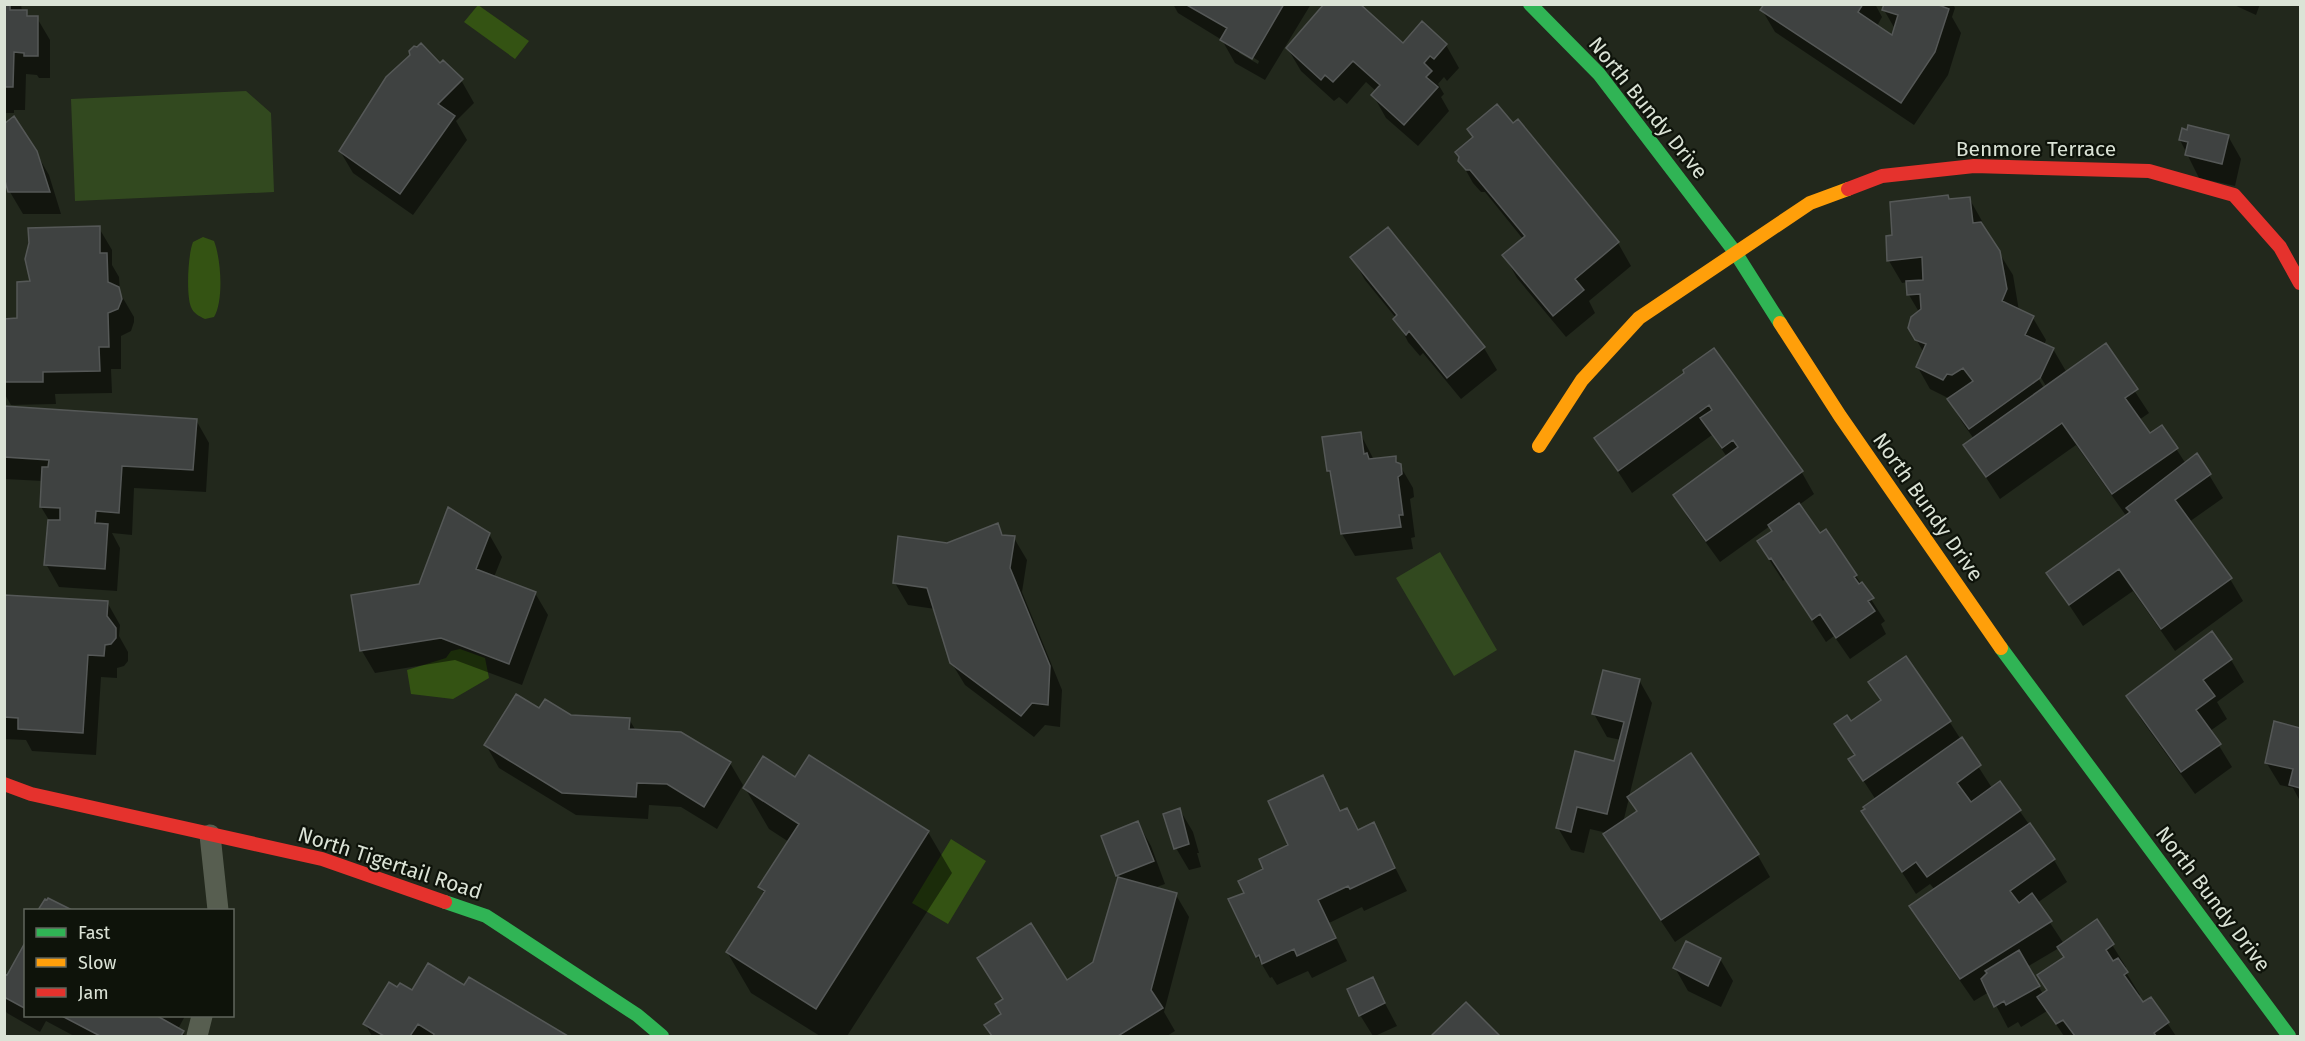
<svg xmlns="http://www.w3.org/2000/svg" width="2305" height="1041" font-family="'Fira Sans',sans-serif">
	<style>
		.green { fill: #32491f }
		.water { fill: #345313 }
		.shadow { fill: #0007; fill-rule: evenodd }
		.building { fill: #3f4241; stroke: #555857; stroke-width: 1.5 }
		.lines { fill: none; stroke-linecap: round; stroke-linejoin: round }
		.lane { stroke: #575e50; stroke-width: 21 }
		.fast { stroke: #30b455; stroke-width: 14 }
		.slow { stroke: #ff9f0a; stroke-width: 14 }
		.jam { stroke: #e5322d; stroke-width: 14 }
		.labels { text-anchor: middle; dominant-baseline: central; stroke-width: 4.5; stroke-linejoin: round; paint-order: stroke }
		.street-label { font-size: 21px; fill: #dbe3d6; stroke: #0e130a }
	</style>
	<rect width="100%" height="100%" fill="#22281c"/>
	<path class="green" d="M246,91L271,113L274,192L75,201L71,99Z
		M1440,552L1497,650L1454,676L1396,578Z"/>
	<path class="water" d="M478,5L529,41L515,59L464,22Z
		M203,237L214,241C221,259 224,300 214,317L205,319C199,316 194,314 191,307C186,295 188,254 193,242Z
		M460,649L485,658L489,678L453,699L411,694L407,670L446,658L451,651Z
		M951,839L986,861L948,924L912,903Z"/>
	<path class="shadow" d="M4,4H21L22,12H26L30,18H37L50,40V78H39L37,75L26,74L25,110H14V113H4Z
		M1173,4H1311L1265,80L1235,63L1222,40L1178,13ZM1239,49L1259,61L1258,64L1239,53Z
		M1763,4H1875L1882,17L1877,26L1892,37L1895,29L1884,10L1886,4H1953L1955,8L1952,17L1961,33L1948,75L1914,125L1775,32L1762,10Z
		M2232,4H2260L2256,15Z
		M1422,24L1446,45L1459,68L1447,81L1444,77L1438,84L1444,94L1441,97L1449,111L1418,146L1386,118L1373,95L1376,91L1366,82L1347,104L1339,97L1334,101L1301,71L1288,49L1403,45Z
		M440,65L461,80L474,103L456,121L467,140L413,215L353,173L340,151Z
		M1517,121L1618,243L1631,266L1589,301L1595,313L1566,337L1517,278L1504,255L1523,239L1485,192H1481L1473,183L1460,160L1474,138L1469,130L1513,125Z
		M2228,136L2241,159L2235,186L2199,178L2180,140Z
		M35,151L49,175L61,214H23L10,192Z
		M1948,196L1950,201L1969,198L1982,221L1983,227L2013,275L2019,311L2033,318L2046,340L2044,345L2053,349L2067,373L2105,346L2149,413L2139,420L2150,435L2162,427L2186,464L2197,455L2223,498L2189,522L2230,579L2243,601L2175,651L2133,591L2083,626L2048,573L2127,517L2076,445L2000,499L1965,445L1974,439L1962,422L1949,400L1950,399L1930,389L1917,366L1924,353L1912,332L1919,312L1909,295L1908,282L1902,283L1889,261L1893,237ZM2037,371L2046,386L2044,388L2035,373Z
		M99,228L112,250V265L119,277L120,293L134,317V322L131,331L121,336V369H111L112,393L55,394L56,404L11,405L4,393V321L19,320L32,283Z
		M1352,257L1484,348L1497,370L1461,399L1423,353L1420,356L1408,342L1396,318L1365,280Z
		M1686,373L1801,471L1814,494L1799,505L1819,535L1856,576L1885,621L1881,624L1886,634L1850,659L1834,636L1826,642L1785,579L1783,581L1772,564L1759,542L1774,532L1770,526L1720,562L1688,518L1675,495L1727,457L1712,435L1632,493L1596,438Z
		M4,408L196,420L209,443L206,492L134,488L132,535L112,533L120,548L117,591L59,587L46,564L49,520L41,507L43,481L4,479Z
		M1360,433L1374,460L1395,457L1413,488L1414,497L1410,499L1415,537L1411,538L1413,549L1355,556L1342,534L1333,480L1328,471Z
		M997,525L1004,536L1014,538L1027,560L1022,592L1062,690L1060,727L1045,725L1034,737L965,685L951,662L935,609L908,605L895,583L947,544Z
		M489,534L502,557L494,577L535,593L548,615L522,685L455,660L375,673L362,651L420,586Z
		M4,596L107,602L120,625L119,636L128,652V661L124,666L117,668V678L101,677L96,755L32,751L26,740L4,739Z
		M2231,660L2244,682L2217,702L2227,719L2210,731L2232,767L2195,794L2141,719L2128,697Z
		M1639,680L1652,703L1629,797L1757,854L1770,877L1675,942L1618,857L1605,835L1607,833L1590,829L1584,853L1571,850L1558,828L1616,763L1621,740L1607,737L1594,714ZM1629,798L1638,813L1623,823Z
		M1870,682L1949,721L1992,788L2000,783L2054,860L2067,882L2037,903L2064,944L2097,921L2126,967L2124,969L2140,995L2137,997L2142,1005L2151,999L2176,1036H2064L2047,1011L2021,1027L2018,1022L2008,1028L1989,992L1974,1001L1924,929L1911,907L1935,890L1930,884L1916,894L1863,812L1876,800L1850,760L1855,756L1836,724L1850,723L1881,702ZM2059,948L2065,958L2048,991L2043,994L2027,967Z
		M540,710L571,716L629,719L636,731L730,763L743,785L717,829L681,807L649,805L648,819L576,815L499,768L486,745Z
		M2276,723L2300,729V801L2293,788L2280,785L2266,762Z
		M1322,777L1341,812L1347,810L1359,831L1373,824L1407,891L1364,911L1362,907L1329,923L1347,961L1312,978L1308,971L1277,985L1272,977L1270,978L1257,956L1246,893L1290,846Z
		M795,779L928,832L952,873L847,1036H820L751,993L727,952L765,895L760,887L789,842L769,829L745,788Z
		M1180,810L1193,832L1199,853H1197L1201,867L1189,870L1176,848Z
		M1138,823L1151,846L1165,884L1154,888L1176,895L1189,917L1164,1012L1175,1031L1167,1036H993L986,1025L1066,982L1095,963L1119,878L1103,837Z
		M26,944V1016H185L178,1029L186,1036H74L46,1021L40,1032L7,1013L4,1008V976L7,977Z
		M1720,959L1733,981L1721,1007L1688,991L1675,968Z
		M469,979L565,1036H372L365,1024L398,989L412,992L464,987Z
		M1372,979L1397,1026L1375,1036H1373L1360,1015Z
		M1466,1004L1498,1036H1434Z"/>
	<path class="building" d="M4,4H10V10H27V16H38V56H24V53L14,52L13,87H4Z
		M1185,4H1284L1252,59L1220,40L1227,28Z
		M1324,4H1360L1403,43L1422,21L1447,44L1434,59L1430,56L1424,63L1432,71L1426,77L1438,87L1404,125L1371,95L1380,85L1353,61L1333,82L1325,75L1321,80L1286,48Z
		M1764,4H1863L1858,12L1892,35L1898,15L1882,10L1884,4H1936L1949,9L1935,52L1901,103L1760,10Z
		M421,43L440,63L443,60L463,79L438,104L455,116L400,194L339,151L386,77L410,55L409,51L414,46L417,47Z
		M1497,104L1513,123L1518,119L1619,242L1575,279L1584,290L1553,316L1502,255L1525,236L1470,170H1466L1458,161L1459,157L1455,152L1473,137L1467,129Z
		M14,116L37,151L50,192H8L4,177V124Z
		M2188,125L2229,135L2222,164L2185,155L2188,142L2179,140L2182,128L2187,130Z
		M1948,195L1949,199L1970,197L1973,223L1981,222L2000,251L2007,289L2002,301L2034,316L2025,335L2054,348L2040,378L1969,429L1947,399L1973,381L1963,368L1952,375L1947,374L1943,380L1916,367L1926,344L1915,340L1908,328L1911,317L1921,309L1920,294L1907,295L1906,281L1923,280L1922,257L1887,261L1886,236L1892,235L1890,202Z
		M100,226V253H107L108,282L119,287L122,299L118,309L108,313L109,347H99L100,371L43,372V382H4V319L17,318V282L30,281L25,259L29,243L28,228Z
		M1388,227L1485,347L1447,378L1409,331L1406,335L1393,319L1397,315L1350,257Z
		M2106,343L2138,389L2125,398L2150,433L2162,425L2178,448L2112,494L2062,423L1986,477L1963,445Z
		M1714,348L1803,471L1706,541L1673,495L1738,447L1733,440L1722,448L1700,418L1712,410L1709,405L1618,471L1594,438L1684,373L1683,370Z
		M4,406L197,419L193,470L122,466L119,513L96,511L95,523L108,524L105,569L44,565L48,520H60V508L40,507L42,467H48L49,460L4,457Z
		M1361,432L1364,454L1367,453L1369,459L1396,456V462L1401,464L1402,474L1398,477L1403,515H1399L1401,527L1341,534L1330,471H1327L1322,437Z
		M2197,453L2211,474L2175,500L2232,578L2161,629L2119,569L2069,605L2046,573L2130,512L2126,508Z
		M1799,503L1820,533L1826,529L1857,575L1854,577L1859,584L1862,582L1874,598L1868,601L1875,611L1836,638L1820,614L1812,620L1771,558L1769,559L1757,541L1772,531L1768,525Z
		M448,507L490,533L476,569L536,592L509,664L441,638L360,651L351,595L419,584Z
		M998,523L1002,535L1015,536L1010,568L1050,666L1048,705L1032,703L1021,716L950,663L927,588L893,583L898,536L947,543Z
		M4,595L108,601L107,616L116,628V638L111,644L105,645L104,656L88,655L83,733L18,729V718L4,717Z
		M2212,631L2232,659L2203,680L2215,696L2196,710L2221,744L2181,772L2126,696Z
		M1906,656L1951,721L1863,781L1848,759L1855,755L1834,724L1847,715L1851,721L1881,700L1868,682Z
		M1603,670L1640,679L1607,814L1577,807L1571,832L1556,828L1575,751L1614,761L1624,722L1592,714Z
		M516,694L539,708L545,699L571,715L630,718L629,729L681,732L731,762L704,807L667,784L637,783L636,797L562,793L484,745Z
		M2274,721L2300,728V788L2289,785L2293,769L2265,763Z
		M1962,737L1981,765L1957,783L1971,802L2000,781L2021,810L1927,877L1916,862L1902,872L1861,811L1865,809L1863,807Z
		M1691,753L1759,854L1661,920L1603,834L1637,811L1627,797Z
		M809,755L929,831L816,1009L726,952L765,891L758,887L799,824L743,788L763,756L795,777Z
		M1323,775L1340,811L1347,808L1358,830L1374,822L1395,868L1350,889L1348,886L1318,900L1336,938L1297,956L1294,949L1262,964L1259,955L1256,957L1228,899L1244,893L1238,881L1263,869L1259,859L1288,845L1268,801Z
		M1180,808L1189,844L1174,849L1163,814Z
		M1138,821L1154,861L1116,876L1101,836Z
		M2030,823L2055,859L2010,891L2019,903L2032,893L2052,921L1960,979L1909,906Z
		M1118,877L1177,893L1151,990L1163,1008L1118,1036H992L984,1025L1001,1014L995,1004L1003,999L977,958L1031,923L1067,980L1093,962Z
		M48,898L72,910H38L45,899L47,900Z
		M2097,919L2114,944L2106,950L2113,961L2118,958L2128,972L2124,975L2143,1002L2151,997L2169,1022L2154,1033L2156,1036H2075L2063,1020L2056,1024L2037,997L2047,990L2037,975L2064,957L2057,947Z
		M26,941V1009L4,997V974L7,975Z
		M1686,941L1721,958L1708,986L1673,968Z
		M2019,950L2040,986L2006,1005L2004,1001L1994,1007L1981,979L1987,973L1985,971Z
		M428,963L464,985L469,977L568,1036H433L434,1034L418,1024L410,1036H384L363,1024L389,982L397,987L400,983L412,990Z
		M1373,977L1385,1003L1359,1016L1347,989Z
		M1466,1002L1500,1036H1431Z
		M62,1016H160L159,1017L184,1031L181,1036H100Z"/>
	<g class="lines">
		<path class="lane" d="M210,835L218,910
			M197,1036L202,1016"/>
		<path class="fast" d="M1530,4L1599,74L1735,252L1780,323
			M2001,648L2289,1036
			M445,902L486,916L637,1015L662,1036"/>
		<path class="slow" d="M1780,323L1840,416L2001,648
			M1539,446L1582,380L1639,318L1810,203L1848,189"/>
		<path class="jam" d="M1848,189L1882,176L1974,166L2149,171L2234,195L2280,247L2300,283
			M4,784L31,794L322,859L445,902"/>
	</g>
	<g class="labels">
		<g class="street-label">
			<text transform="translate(1648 108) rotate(51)">North Bundy Drive</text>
			<text x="2036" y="149">Benmore Terrace</text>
			<text transform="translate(1928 507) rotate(55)">North Bundy Drive</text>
			<text transform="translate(390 863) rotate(18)">North Tigertail Road</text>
			<text transform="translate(2213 899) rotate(53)">North Bundy Drive</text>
		</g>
	</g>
	<rect width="2305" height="1041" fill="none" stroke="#dbe3d6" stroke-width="12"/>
	<rect x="24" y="909" width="210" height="108" fill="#0e130a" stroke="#60665c" stroke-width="1.5"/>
	<rect x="36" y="928" width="30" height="9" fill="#30b455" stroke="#60665c" stroke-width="1.5"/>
	<text x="78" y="939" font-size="18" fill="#dbe3d6">Fast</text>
	<rect x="36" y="958" width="30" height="9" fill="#ff9f0a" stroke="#60665c" stroke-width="1.5"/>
	<text x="78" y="969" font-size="18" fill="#dbe3d6">Slow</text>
	<rect x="36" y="988" width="30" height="9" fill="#e5322d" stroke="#60665c" stroke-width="1.5"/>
	<text x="78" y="999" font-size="18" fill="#dbe3d6">Jam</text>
</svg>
